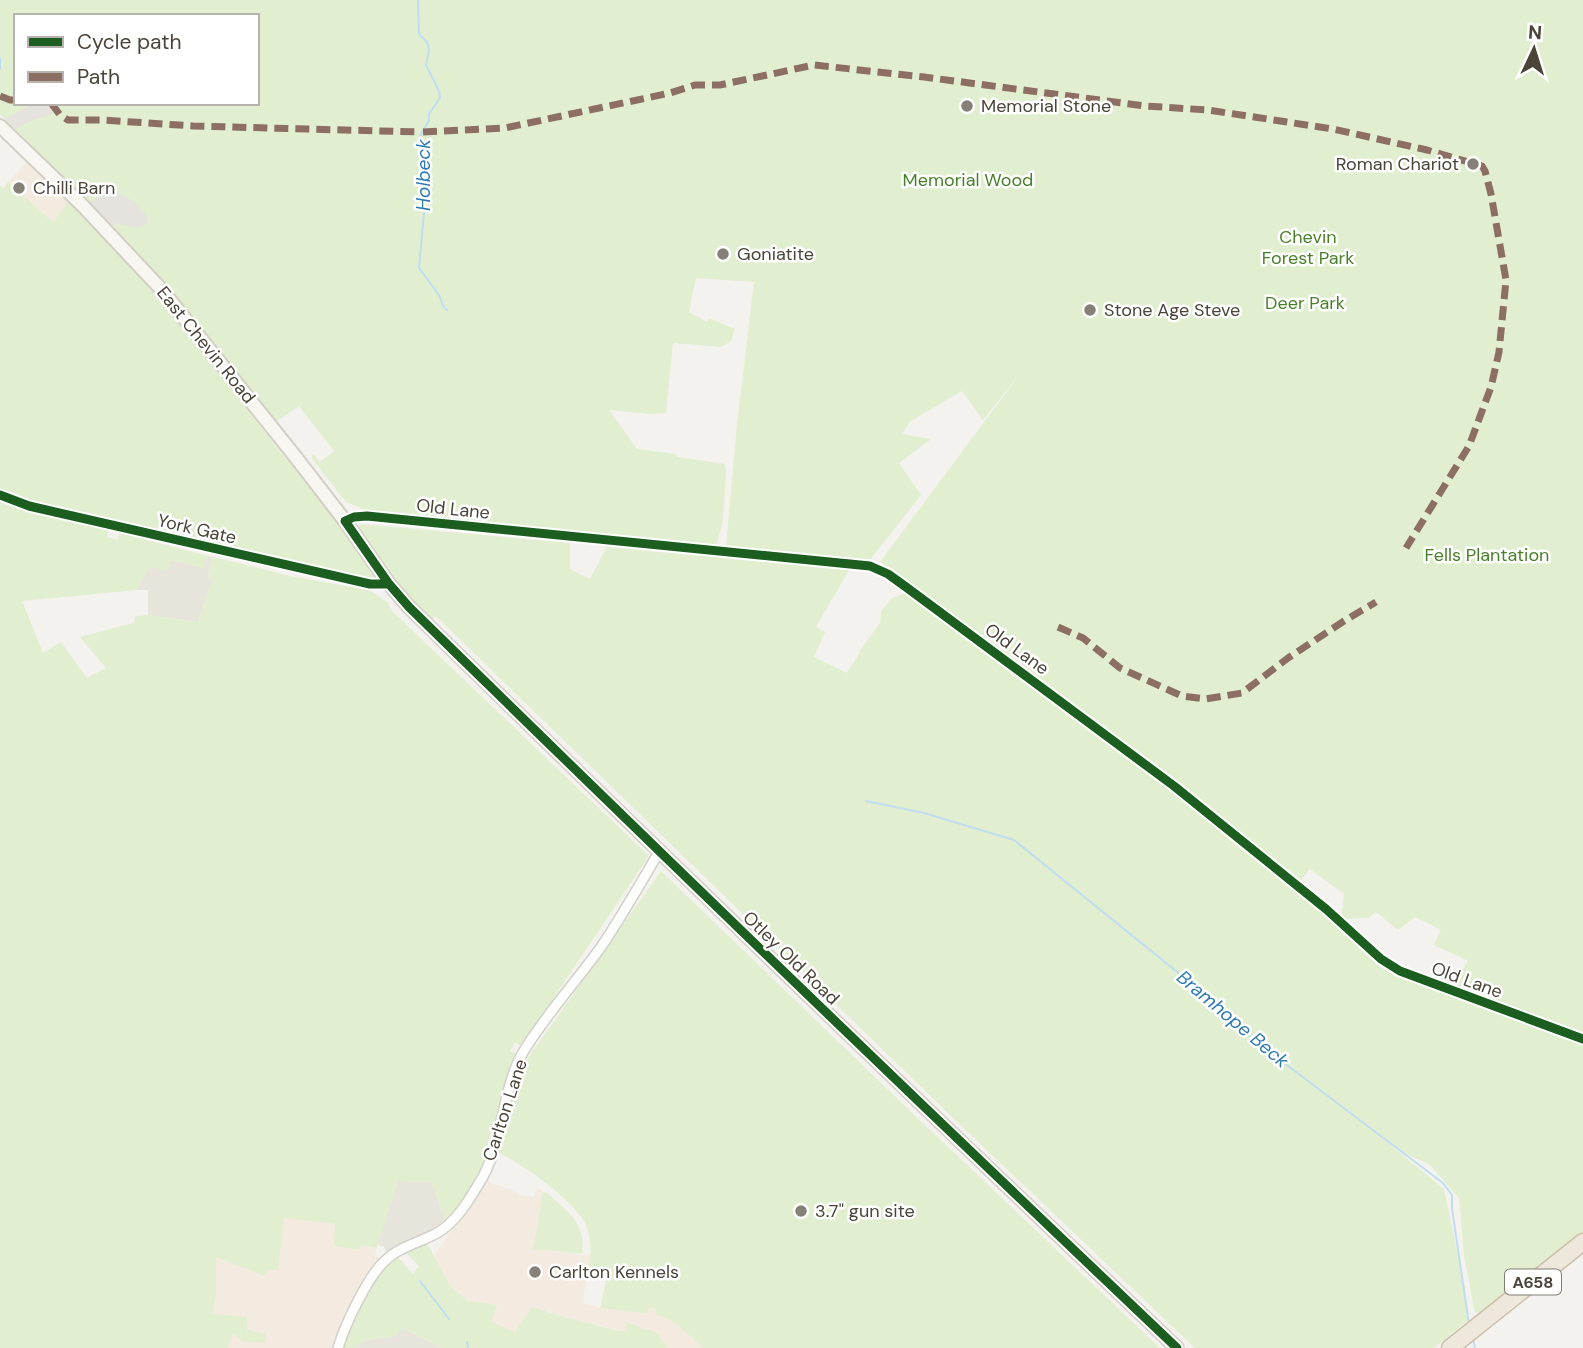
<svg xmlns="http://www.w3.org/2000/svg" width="1583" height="1348" font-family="'DM Sans',sans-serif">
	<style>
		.residential { fill: #e7e4dc }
		.commercial { fill: #f3ebdf }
		.green { fill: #e1eecf; fill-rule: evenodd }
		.parking { fill: #e6e3df }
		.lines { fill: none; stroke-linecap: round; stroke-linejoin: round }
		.stream { stroke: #c0ddf1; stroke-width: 2 }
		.street-casing { stroke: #d2d0cb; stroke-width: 12 }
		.secondary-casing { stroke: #d3cfc5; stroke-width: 16 }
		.highway-casing { stroke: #ccbfa9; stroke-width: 19 }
		.street { stroke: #fdfdfc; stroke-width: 9 }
		.secondary { stroke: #f7f6f1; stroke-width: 12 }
		.highway { stroke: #ede8db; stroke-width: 16 }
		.quiet { stroke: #8d6e63; stroke-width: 7; stroke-dasharray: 14 7; stroke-linecap: butt }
		.cycleway-casing { stroke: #fff; stroke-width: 13 }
		.cycleway { stroke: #1b5e20; stroke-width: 9 }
		.poi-dot { fill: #868178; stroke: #fff; stroke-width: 2.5 }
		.labels { text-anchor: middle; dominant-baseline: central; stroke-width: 5; stroke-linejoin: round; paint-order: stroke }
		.shield { fill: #fff; stroke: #817c74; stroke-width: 2 }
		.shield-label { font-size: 16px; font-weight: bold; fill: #4b4439 }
		.poi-label { font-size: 18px; fill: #4b4439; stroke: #fff; text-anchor: start }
		.park-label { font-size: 18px; fill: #4a7f2a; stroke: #fff }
		.street-label { font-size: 18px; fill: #4b4439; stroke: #fff }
		.water-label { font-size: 19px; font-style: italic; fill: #2e7ab2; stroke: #fff }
	</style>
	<rect width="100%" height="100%" fill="#f4f2ee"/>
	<path class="residential" d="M208,556L213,557L208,575L212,581L198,622L148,615V590H137L149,567L171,560L203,568Z
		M398,1181L432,1182L445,1222L437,1228L424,1235L387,1253L384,1247L378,1244Z
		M403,1328L442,1348H354L366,1340L395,1336Z"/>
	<path class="commercial" d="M29,160L61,193L68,202L53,222L8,182Z
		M487,1180L493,1184L510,1189L520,1195L534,1197L537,1187L543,1192L533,1249L591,1256L582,1303L600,1308L641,1313L651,1307L656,1309L663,1318L677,1324L703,1348H668L657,1333L628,1322L625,1331L577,1321L547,1311L515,1332L490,1322L496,1305L468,1301L451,1287L434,1255Z
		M284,1218L335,1224V1246L358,1250L360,1245L377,1248L375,1256L380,1258L352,1304L333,1348H228L233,1333L265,1343L266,1334L247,1331L213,1314L216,1297V1257L265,1276L268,1270H278Z"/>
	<path class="green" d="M0,0H1583V1034L1451,988L1468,961L1434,945L1441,930L1415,917L1398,930L1376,912L1368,918L1341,919L1344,894L1310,869L1299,883L1180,785L1022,665L880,562L1022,371L983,420L962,391L911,421L902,434L931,439L899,463L921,495L870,560L726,547L737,424L754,282L696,278L689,312L707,322L709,318L735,329L731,341L721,347L673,343L666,413L652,414L609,410L637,449L675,454L678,457L725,464L726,469L723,521L717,543L713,545L362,513V508L346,502L312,459V455L314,454L320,462L334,451L299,406L273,424L164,284L119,234L0,114ZM16,16H257V103H16Z
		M8,182L53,222L68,202L145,280L168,306L268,436L327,509L376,576L377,581L32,504L0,491V186L4,188Z
		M0,501L30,513L108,530L107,537L117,540L120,533L208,556L203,568L171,560L168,571L149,567L137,590L22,601L43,653L61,642L87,678L106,668L80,637L134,623L135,616L148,615L198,622L212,581L208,575L213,557L290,576L369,590L387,602L393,612L649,856L521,1046L515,1042L510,1051L520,1056L508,1080L483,1167L457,1209L445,1222L432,1182L398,1181L377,1248L360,1245L359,1250L334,1246L335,1224L284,1218L278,1270H269L265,1276L216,1257V1297L213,1314L247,1317V1330L266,1334V1343L243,1341L233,1333L228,1348H0Z
		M360,524L570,543V569L590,579L607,547L849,570L816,627L825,632L814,657L847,673L859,654L860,650L880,623L881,611L892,598L905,593L1179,797L1247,852L1326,912L1382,968L1406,980L1583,1044V1232L1483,1311L1475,1313L1464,1256L1459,1198L1429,1164L1406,1154L1339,1103L1444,1189L1465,1288L1467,1321L1434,1348H1195L951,1116L440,620L435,616L431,621L410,602L357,528Z
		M661,871L908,1109L1160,1348H703L677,1324L656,1314V1309L651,1307L646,1313H641L600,1308L607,1277L588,1272C591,1257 592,1243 587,1228C579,1203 523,1165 499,1153L521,1068Z
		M543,1192L547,1193C567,1211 587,1223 582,1254L533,1249Z
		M427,1243L451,1287L468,1301L497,1305L491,1322L515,1332L532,1307L578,1321L620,1331H625L627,1322L657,1333L668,1348H442L403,1328L400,1332L395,1336L366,1340L354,1348H343L363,1302L384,1267L397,1256L413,1274L419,1266L405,1252Z"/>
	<path class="parking" d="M34,103H47L53,114L33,120L15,129L5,119Z
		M114,191L125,196L139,206L148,219V223L139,228L114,223L111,226L89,204L103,193Z"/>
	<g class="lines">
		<path class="stream" d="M418,0L419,34L426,41L428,45L429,50L426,65L439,91L440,98L429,114V120L420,136L423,155L420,166L425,179L426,190L419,268L439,295L443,306L447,310
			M0,58V69
			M866,801L924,813L1014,840L1244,1026L1246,1034L1443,1183L1452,1195V1209L1469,1324
			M420,1281L449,1319
			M1473,1339L1475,1348
			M467,1342L468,1348"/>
		<g class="street-casing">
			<path id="street" d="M0,495L29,506L370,584H389
				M345,521L354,517L367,516L870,566L888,574L906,587L1174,786L1326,909L1381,959L1400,971L1583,1039
				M338,1348C345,1325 368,1275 386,1260C399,1247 421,1242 437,1233C455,1223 468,1202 478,1185C504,1146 500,1095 522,1054C543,1018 576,982 601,947C622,916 640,884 659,852"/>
		</g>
		<g class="secondary-casing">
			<path id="secondary" d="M0,126L82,205L161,289L294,455L345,521L389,584L409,607C663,856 919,1103 1177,1348"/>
		</g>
		<g class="highway-casing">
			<path id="highway" d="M1450,1348L1583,1242"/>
		</g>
		<use href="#street" class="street"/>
		<use href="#secondary" class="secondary"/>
		<use href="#highway" class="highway"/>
		<path class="quiet" d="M0,96L10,100H16
			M51,103L60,115L68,120H103L193,126L420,132
			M423,132L505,128L670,93L695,85H720L814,65L924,77L1145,106L1208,110L1333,129L1427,150L1482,166L1485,171L1491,194L1506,280L1499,352L1491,387L1469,446L1406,548
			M1058,627L1083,638L1120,668L1182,696L1205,699L1242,693L1288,658L1344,621L1376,602"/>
		<g class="cycleway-casing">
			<path id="cycleway" d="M0,495L29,506L370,584H389
				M1177,1348C919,1103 663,856 409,607L389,584L345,521L354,517L367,516L870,566L888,574L906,587L1174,786L1326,909L1381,959L1400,971L1583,1039"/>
		</g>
		<use href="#cycleway" class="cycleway"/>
	</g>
	<g class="poi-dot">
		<circle cx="967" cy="106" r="7"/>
		<circle cx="1473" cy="164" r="7"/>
		<circle cx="19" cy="188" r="7"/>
		<circle cx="723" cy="254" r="7"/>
		<circle cx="1090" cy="310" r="7"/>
		<circle cx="801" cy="1211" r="7"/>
		<circle cx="535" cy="1272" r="7"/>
	</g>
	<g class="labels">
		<rect class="shield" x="1505" y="1269.5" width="56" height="25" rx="5"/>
		<g class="shield-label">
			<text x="1533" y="1282">A658</text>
		</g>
		<g class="poi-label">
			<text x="981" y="106">Memorial Stone</text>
			<text x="1459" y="164" text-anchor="end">Roman Chariot</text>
			<text x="33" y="188">Chilli Barn</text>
			<text x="737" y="254">Goniatite</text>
			<text x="1104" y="310">Stone Age Steve</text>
			<text x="815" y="1211">3.7" gun site</text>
			<text x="549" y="1272">Carlton Kennels</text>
		</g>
		<g class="park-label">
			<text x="968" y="180">Memorial Wood</text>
			<text x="1308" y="237">Chevin<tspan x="1308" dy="21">Forest Park</tspan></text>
			<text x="1305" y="303">Deer Park</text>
			<text x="1487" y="555">Fells Plantation</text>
		</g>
		<g class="street-label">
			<text transform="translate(206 345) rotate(51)">East Chevin Road</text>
			<text transform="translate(453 509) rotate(6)">Old Lane</text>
			<text transform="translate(197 529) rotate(13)">York Gate</text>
			<text transform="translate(1017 649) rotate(36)">Old Lane</text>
			<text transform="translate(791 958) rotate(44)">Otley Old Road</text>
			<text transform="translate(1467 980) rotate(20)">Old Lane</text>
			<text transform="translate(505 1110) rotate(-72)">Carlton Lane</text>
		</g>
		<g class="water-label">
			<text transform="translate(423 175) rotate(-90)">Holbeck</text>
			<text transform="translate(1233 1019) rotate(40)">Bramhope Beck</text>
		</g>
	</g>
	<rect x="14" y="14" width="245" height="91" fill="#ffffff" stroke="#b7b4b0" stroke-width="2"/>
	<rect x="28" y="37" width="35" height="10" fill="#1b5e20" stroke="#b7b4b0" stroke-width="2"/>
	<text x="77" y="49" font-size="21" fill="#4b4439">Cycle path</text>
	<rect x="28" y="72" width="35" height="10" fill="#8d6e63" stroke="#b7b4b0" stroke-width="2"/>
	<text x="77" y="84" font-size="21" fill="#4b4439">Path</text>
	<g transform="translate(1534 49) rotate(4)" stroke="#ffffff" stroke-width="5" paint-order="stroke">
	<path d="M0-5L12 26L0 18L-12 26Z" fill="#4b4439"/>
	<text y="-10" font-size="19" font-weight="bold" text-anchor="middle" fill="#4b4439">N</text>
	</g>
</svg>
